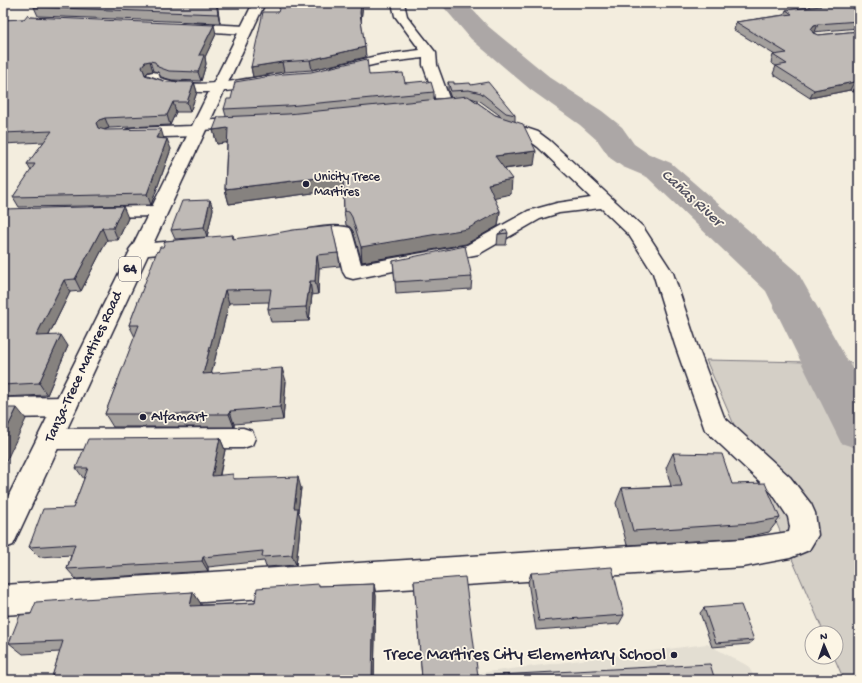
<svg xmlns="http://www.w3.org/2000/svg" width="862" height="683" font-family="'Gochi Hand',sans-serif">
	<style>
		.built { fill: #e3ded2 }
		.green { fill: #d4cfc6; stroke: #7b7880 }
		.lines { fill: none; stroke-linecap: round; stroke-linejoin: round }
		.river { fill: #aca7a6; fill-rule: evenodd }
		.minor-casing { stroke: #22223b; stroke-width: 3 }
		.major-casing { stroke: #22223b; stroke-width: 3 }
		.minor { fill: #fcf5e5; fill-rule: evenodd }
		.major { fill: #fcf5e5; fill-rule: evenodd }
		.wall { fill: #a4a09d; stroke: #22223b; fill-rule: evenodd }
		.shaded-wall { fill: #86827f; stroke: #22223b }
		.building { fill: #bfbab6; stroke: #22223b }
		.poi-dot { fill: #22223b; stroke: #fcf5e5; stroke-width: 1.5 }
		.labels { text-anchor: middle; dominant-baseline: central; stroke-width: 3.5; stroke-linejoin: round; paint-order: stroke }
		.far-poi-label { font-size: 13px; fill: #22223b; stroke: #fcf5e5; text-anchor: start }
		.shield { fill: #fcf5e5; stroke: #63616e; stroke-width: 1 }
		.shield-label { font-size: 14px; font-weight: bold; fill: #22223b }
		.street-label { font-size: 15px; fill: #22223b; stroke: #fcf5e5 }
		.poi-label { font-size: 15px; fill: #22223b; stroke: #fcf5e5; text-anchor: start }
		.water-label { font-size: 16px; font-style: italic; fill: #525160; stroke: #fcf5e5 }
		.near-poi-label { font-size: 18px; fill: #22223b; stroke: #fcf5e5; text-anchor: end }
	</style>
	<rect width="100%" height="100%" fill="#f3edde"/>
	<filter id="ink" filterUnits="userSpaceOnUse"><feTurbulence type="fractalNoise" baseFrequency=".025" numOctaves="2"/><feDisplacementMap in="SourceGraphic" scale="8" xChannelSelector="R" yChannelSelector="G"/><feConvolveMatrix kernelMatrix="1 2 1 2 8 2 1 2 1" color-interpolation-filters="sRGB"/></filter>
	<g filter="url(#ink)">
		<path class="built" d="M707,644L748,666L756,680H424Z"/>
		<path class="green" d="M706,360L859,363V680H844L834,657H836V633H824Z"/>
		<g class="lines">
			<path class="river" d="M440,3H466L489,27L551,78L602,111L622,127L634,144L647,153L671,163L798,273L859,381V449L841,443L766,291L647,177L623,167L610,158L598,141L580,125L531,90L471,39Z"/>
			<g class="minor-casing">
				<path id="minor" d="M392,3H404L407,16L436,53L437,65L452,106L450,109L445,110L440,109L438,106L423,65V58L381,63L338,73L333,72L331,69L333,66L381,55L420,50L395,16Z
					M185,23L246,26L250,27L252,30L250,33L246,34L181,30L179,27L181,24Z
					M153,72L158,73L160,78C193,89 231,82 264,76L269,77L271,80L269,83C230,93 187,97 149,83L146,76L148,73Z
					M245,118L250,120L253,123L250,126L204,130L202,134L197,136L132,138L126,136L124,133L126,130L132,128L193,126L195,123L200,121Z
					M499,119L538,132L550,141L643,227L673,273L697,345L724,417L790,477L811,504L815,513L818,535L809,550L790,558L743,567L3,615V585L743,539L789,532L790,527L788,517L772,493L705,430L675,345L653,273L629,235L601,208L559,213L540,219L479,254L353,279L346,277L343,272L335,239L304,242L297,240L295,236L297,232C311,228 336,224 350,228L352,232L361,264L467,245L528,211L557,203L591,198L538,147L526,138L494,127L491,124L494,121Z
					M158,206L164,207L167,211L164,215L158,216L96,217L90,216L87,212L90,208L96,207Z
					M190,240L197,242L200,246L197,250L139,256L132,254L129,250L132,246L139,244Z
					M65,397L73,400L77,407L73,414L65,417L3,418V398Z
					M243,428L252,431L255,438L252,445L243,448L50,449L41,446L38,439L41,432L50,429Z"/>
			</g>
			<g class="major-casing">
				<path id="major" d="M253,3H265L13,545L3,549V507Z"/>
			</g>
			<use href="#minor" class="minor"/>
			<use href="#major" class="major"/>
		</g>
		<path class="wall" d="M36,3H228L217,4L220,23L38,16L34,7Z
			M363,3L361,20L366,57L312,70L284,72L253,77L251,67L278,12Z
			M805,3H859V28L812,32L813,33L818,35L859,31V90L853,92L850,90L810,98L773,74L776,66L771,63L773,55H775L734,30L736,22L784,15L786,10L811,7Z
			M30,17L216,34L205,57L206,64L201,81L172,80L161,77L158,72L153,71L148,72L145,74L167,82H194L197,92L190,112H176L170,125L109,128L103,130H105L164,139L171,149L151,205L19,207L13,197L31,171L27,164L44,142L3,144V20L24,19Z
			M369,75L405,83H427L434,92V99L451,98L448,90V82L454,84L471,85L515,115V122L534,165L505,169L511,194L493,197L500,211L498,226L466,244L362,262L353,231L350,227L346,225L344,211L343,189L229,204L225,189L227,142L217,144L213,130L226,116L224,109L231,99ZM471,98L480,101L502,117L495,115Z
			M210,200L213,209L207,237L175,239L171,230Z
			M3,209L128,218L118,240H107L81,291L70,292L49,335L68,346L47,395L3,397Z
			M508,233L506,245H497L498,234Z
			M233,235L234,239L338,253L340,266L319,268L318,294L312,295L309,321L271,322L268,309L269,302L229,303L211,374L286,381L283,420L234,424V427H113L105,414L135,337L129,325L158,252L163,247Z
			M393,261L472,277L471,289L396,294Z
			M220,438L225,450L220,475L235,479L301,488L298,511L301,519L296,565L266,567L264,561L208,567V571L76,579L67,569L71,555L39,557L29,547L73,508L84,479L76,468Z
			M673,453L732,484L780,518L769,532L743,538L627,545L616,503L622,488L671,486L666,468Z
			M531,573L624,615L619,624L536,630L528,582Z
			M414,581L478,676L422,678Z
			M374,584L376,596L374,680H51L60,652L23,654L9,643L31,614L193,592L201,604V605L255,603L320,586Z
			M704,608L754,640L749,644L712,647L700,613Z"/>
		<path class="shaded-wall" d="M216,3H217L220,23L218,14Z
			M361,3H363L361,22L360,13Z
			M818,24L815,32L811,33V29L814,25Z
			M214,25L216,34L205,57L206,64L201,81L198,72L199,55Z
			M365,47L366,57L312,70L310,60Z
			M150,61L153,71L148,72L145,75L142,66L145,62Z
			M282,62L284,72L253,77L251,67Z
			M194,82L197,92L190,112L187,102Z
			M854,82L850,90L810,98L814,90Z
			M859,83V90L853,92L857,84Z
			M173,102L176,112L170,125L167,115Z
			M105,118L109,128L103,130L100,133L96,123L99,120Z
			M228,128L232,142L217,144L213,130Z
			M161,129L164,139L156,138Z
			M167,139L171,149L151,205L147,194Z
			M536,151L534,165L494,170L495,156Z
			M343,175L344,189L229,204L225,189Z
			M512,179L511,194L487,199L488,184Z
			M210,200L213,209L207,237L204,227Z
			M123,206L128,218L118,240L113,228Z
			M500,211L498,226L466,244L362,262L361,247Z
			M102,228L107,240L81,291L75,279Z
			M317,255L319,268L318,294L315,281Z
			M64,280L70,292L43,347L36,336Z
			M310,281L312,295L309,321L306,307Z
			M225,290L229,303L208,387L203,374Z
			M61,335L68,346L47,395L39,383Z
			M282,368L286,381L283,420L280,407Z
			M17,408L26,419L3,468V437Z
			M230,411L234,424V427L229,414Z
			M220,438L225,450L217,487L212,476Z
			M298,477L301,488L298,511L301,519L296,565L292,555L294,508Z
			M203,557L208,567V571L202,561Z
			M374,584L376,596L374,680H372Z
			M193,592L201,604L198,617L190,606Z"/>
		<path class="building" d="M36,3H216L218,14L34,7Z
			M281,3H361L360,13L365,47L310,60L282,62L251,67L263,12H278Z
			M817,3H859V21L818,24L814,25L811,29L813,33L818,35L859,31V83L857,84L854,82L814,90L776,66L787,64L773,55L787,53L736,22L792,14L786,10L821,6Z
			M28,14L30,17L214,25L199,55H204L198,72L169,71L158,67L155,62L150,61L145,62L142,66L145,75L167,82H194L187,102H173L167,115L105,118L99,120L96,123L98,128L105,130L161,129L156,138L167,139L147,194L13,197L35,164H27L52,131L3,133V20L24,19Z
			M367,59L369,75L403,73L405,83L426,81L427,83L431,82L434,92L288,106L224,109L227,99H231L235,82L283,74L311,72Z
			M448,82H454V84L470,83L471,85L488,82L515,115L506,113L481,93L469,90L451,91Z
			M468,96L495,115L523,124L536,151L495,156L512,179L488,184L500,211L467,229L361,247L352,217L349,212L344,211L343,175L225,189L228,128L213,130L218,117L288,114Z
			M210,200L204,227L171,230L182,201Z
			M123,206L113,228H102L75,279L64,280L36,336L61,335L39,383L3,385V209Z
			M332,226L338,253L317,255L315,281H310L306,307L268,309L271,289L225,290L203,374L282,368L280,407L230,411L229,414H105L139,325H129L157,251L158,252L160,247H163L165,241L233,235L232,239L266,235L293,230Z
			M506,229L508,233L498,234Z
			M465,246L472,277L395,282L393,261Z
			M3,408H17L3,437Z
			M220,438L212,476L233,474V479L298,477L294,508H298L292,555L262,557L263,551L203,557L202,561L67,569L75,544L29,547L43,509L73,508L88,468H76L88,439Z
			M673,453L722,454L732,484L765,483L780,518L753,523L633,531L622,488L682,486Z
			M612,567L624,615L539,621L531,573Z
			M465,577L478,676L710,664L715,680H419V678H422L414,581Z
			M319,584V586L374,584L372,680H51L63,641L9,643L20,615L31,614L36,602L193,592L190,606L255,603L257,588Z
			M741,605L754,640L716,643L704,608Z"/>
	</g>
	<g class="poi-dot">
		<circle cx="306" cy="184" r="4"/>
		<circle cx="143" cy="417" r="4"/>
		<circle cx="674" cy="655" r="4"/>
	</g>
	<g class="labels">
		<g class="far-poi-label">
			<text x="314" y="177">Unicity Trece<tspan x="314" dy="15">Martires</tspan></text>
		</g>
		<rect class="shield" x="119" y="257" width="22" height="24" rx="3"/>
		<g class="shield-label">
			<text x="130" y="269">64</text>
		</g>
		<g class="street-label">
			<text transform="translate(84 367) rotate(-65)">Tanza-Trece Martires Road</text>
		</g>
		<g class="poi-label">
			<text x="151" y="417">Alfamart</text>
		</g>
		<g class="water-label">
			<text transform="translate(691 199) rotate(42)">Cañas River</text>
		</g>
		<g class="near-poi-label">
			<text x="666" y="655">Trece Martires City Elementary School</text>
		</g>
	</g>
	<rect width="862" height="683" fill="none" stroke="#fcf5e5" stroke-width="16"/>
	<rect x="8" y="8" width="846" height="667" fill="none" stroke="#22223b" stroke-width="1.5" filter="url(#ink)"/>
	<g transform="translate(824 645) rotate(358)"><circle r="19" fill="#fcf5e5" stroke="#a5a1a1"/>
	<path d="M0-3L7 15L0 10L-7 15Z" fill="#22223b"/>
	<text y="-6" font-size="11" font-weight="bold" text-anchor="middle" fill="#22223b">N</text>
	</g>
</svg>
